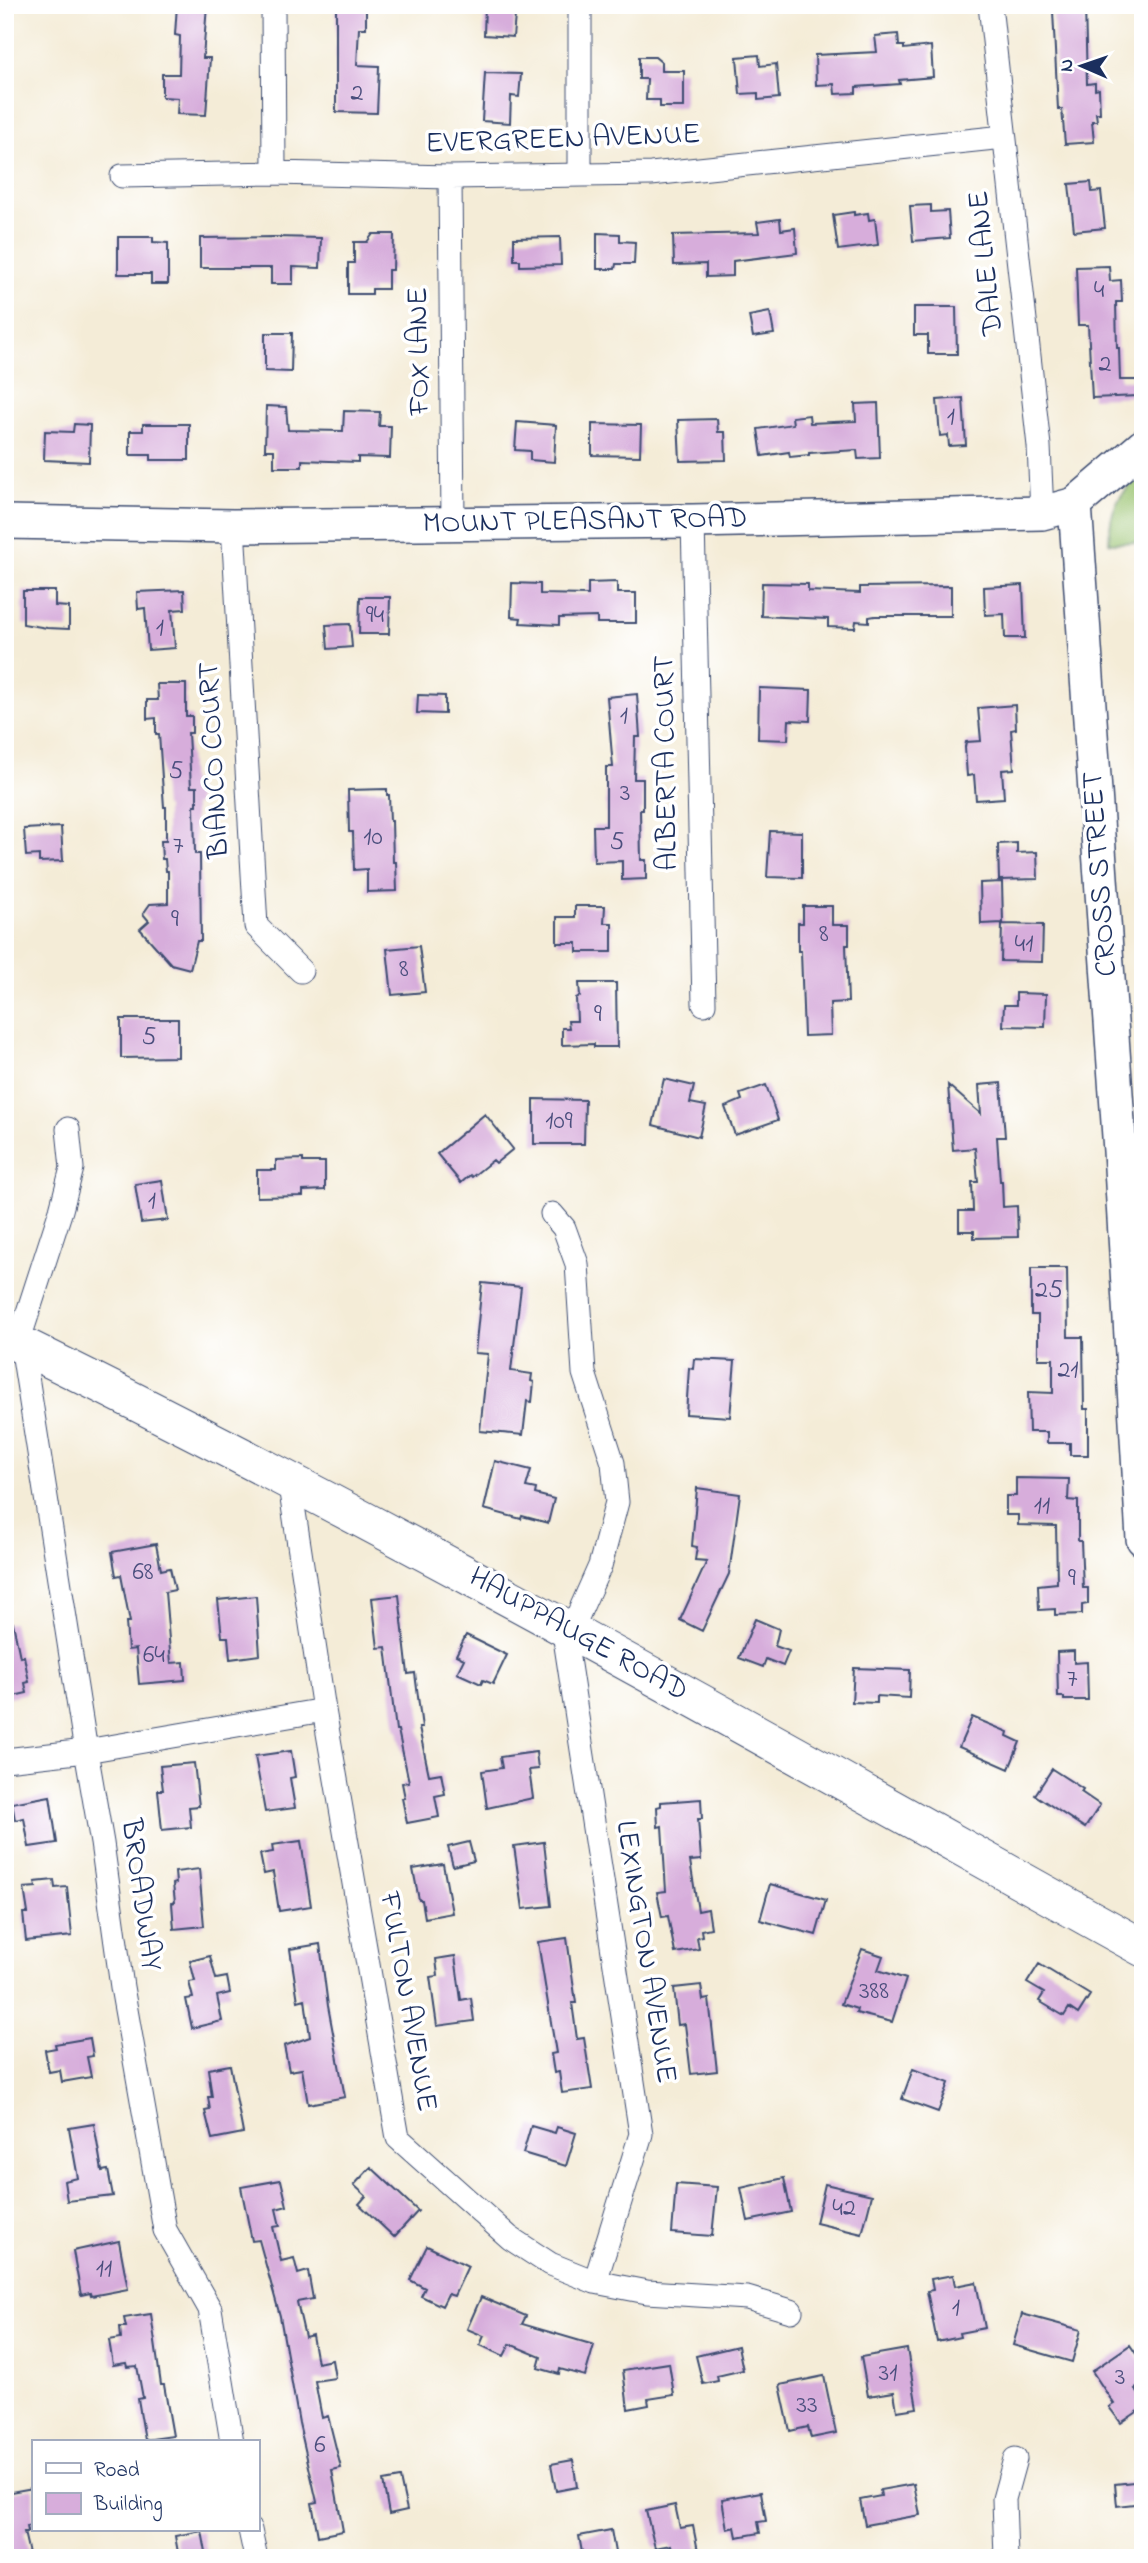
<svg xmlns="http://www.w3.org/2000/svg" width="1148" height="2563" font-family="'Indie Flower',sans-serif">
	<style>
		.green { fill: #99c26e; stroke: #5a7866; stroke-width: 2 }
		.building { fill: #d7addb }
		.lines { fill: none; stroke-linecap: round; stroke-linejoin: round }
		.street-casing { stroke: #3c4b70; stroke-width: 25 }
		.secondary-casing { stroke: #3c4b70; stroke-width: 36 }
		.primary-casing { stroke: #3c4b70; stroke-width: 39 }
		.street { stroke: #fff; stroke-width: 23 }
		.secondary { stroke: #fff; stroke-width: 33 }
		.primary { stroke: #fff; stroke-width: 37 }
		.labels { text-anchor: middle; dominant-baseline: central; stroke-width: 7; stroke-linejoin: round; paint-order: stroke }
		.number-label { font-size: 26px; fill: #4a4e7d }
		.street-label { font-size: 30px; fill: #1b2f5e; stroke: #fff }
	</style>
	<rect width="100%" height="100%" fill="#fff"/>
	<filter id="ink" filterUnits="userSpaceOnUse"><feTurbulence type="fractalNoise" baseFrequency=".0143" numOctaves="2"/><feDisplacementMap in="SourceGraphic" scale="14" xChannelSelector="R" yChannelSelector="G"/><feConvolveMatrix kernelMatrix="1 2 1 2 8 2 1 2 1" color-interpolation-filters="sRGB"/></filter>
	<filter id="wash" filterUnits="userSpaceOnUse"><feTurbulence type="fractalNoise" baseFrequency=".00686" numOctaves="4" result="noise"/><feDisplacementMap in="SourceGraphic" scale="28" xChannelSelector="R" yChannelSelector="G"/><feGaussianBlur stdDeviation="1.57" result="paint"/><feColorMatrix in="noise" values="0 0 0 0 0 0 0 0 0 0 0 0 0 0 0 0 0 1.4 0 .05"/><feComposite in="paint" operator="in"/></filter>
	<g filter="url(#wash)">
		<rect width="100%" height="100%" fill="#f4ecd7"/>
		<path class="green" d="M1143,473V542L1109,543C1110,508 1117,496 1143,473Z"/>
		<g id="blocks">
			<path class="building" d="M177,5H207L203,58H210L206,115L177,114L178,98L162,97V74H179L180,36L175,35Z
				M336,5H366V28H359L357,65L379,66L377,113L336,112Z
				M485,5H516L513,37L484,35Z
				M1065,5H1085L1087,84L1095,83V90L1099,89L1100,113H1096L1097,121H1092L1094,142L1065,144L1062,109H1058L1053,11H1065Z
				M898,34L899,46H904V49L931,46L933,77L899,80L900,84L856,87V93L835,94L834,84L816,85L815,55L877,52L875,36Z
				M759,55L760,66L776,64L779,98L758,100V93L740,94L737,57Z
				M639,57H655L661,62V71H684V107H660V100H646L647,79H639Z
				M485,73L521,74L519,97L511,96L510,123L482,121Z
				M1091,182L1092,192L1101,191L1105,228L1074,231L1069,184Z
				M931,205V212L948,211L950,238L913,241L910,206Z
				M854,212V215L868,213L869,220L875,219L878,245L838,250L833,215Z
				M780,219L781,230L795,228L797,253L733,261V276L706,277V264L674,265L673,235L759,233L757,222Z
				M597,233L620,234V241L635,242L634,264H616L615,269H597Z
				M373,234H394L393,270H388V289H372V294H348V263H354V242H367Z
				M118,237H153V242L168,243V284H151V274H118Z
				M274,237L321,238L320,268L293,267V284H271V268H200V238Z
				M560,237L561,265L520,266V260H514V238Z
				M1109,266L1110,281L1121,280L1122,302H1116L1117,348H1119L1120,380H1137L1138,396L1092,398L1088,325H1078L1076,267Z
				M914,307H956L957,354H928V335H914Z
				M770,312L774,334L753,337L749,316Z
				M265,333H292L291,372L265,371Z
				M963,398L966,445L949,446L948,435L940,436L937,400Z
				M878,403L880,458L858,459L857,450L809,453V455L790,457L789,452L762,456L758,429L793,424L792,417L809,415L810,423L856,421L855,404Z
				M266,406L286,407L288,430L343,431L344,411L380,412L379,426H391L390,458L358,457V462L302,460V467H274V450H265Z
				M717,419L718,432H725L726,460L680,461L678,420Z
				M517,422L556,425L554,462L530,460V451L515,450Z
				M74,424L90,425L89,462L44,460L45,431L73,432Z
				M143,424H189V460H151V455H130V431H143Z
				M592,424L641,425L640,456L592,455Z
				M617,582V593H636V623H597V617L559,618V625L520,623L521,618L511,617L512,583L540,584V594L588,595V583Z
				M762,583L808,584V591L860,593V587L951,586V616H875L869,617V622L856,621L855,628L828,627V619L761,616Z
				M1023,585L1025,638H1005L1004,614L985,615L984,587Z
				M184,590L185,609L172,610L175,648L148,650L145,608L138,609L137,592Z
				M23,591H55V606L69,607V629L47,628L23,624Z
				M360,597H390L389,634H359Z
				M350,624L352,647L328,649L326,625Z
				M157,684H186V716H192V733H188L191,787H197V805H194L195,854H200L201,941H197L190,969L171,964L140,929L149,921L143,914L150,904L168,903V871H166L165,859H162L161,841H166V807H164L159,734H156V718L147,719V700H158Z
				M759,688L811,690L810,721L789,720L788,740L758,739Z
				M637,694L640,737H635L634,779H643V810H640L641,860H646V879L622,880V861L594,862L593,826H606V767H613L607,697Z
				M418,695L445,696V714L417,713Z
				M1015,705L1016,729L1011,730L1014,769L1002,770L1004,798L976,800L974,775L967,776L965,747L966,742L981,741L978,708Z
				M387,789V795H389L390,821H392L393,862H396L397,891L367,892V869L354,870L353,832H349L348,790Z
				M61,827L63,861L39,862V855L26,856L24,829Z
				M770,831L802,832V878L767,877Z
				M1017,843V853L1037,852L1038,879L999,880L998,844Z
				M1002,882L1003,923L981,924L980,883Z
				M575,906H605L604,923H612V952H577V943H557V917H575Z
				M803,906H832V925H849V945H846L848,1002L830,1003L831,1035L804,1036L801,951H798V923H803Z
				M1002,924L1043,925L1042,962L1001,961Z
				M419,946L425,992L392,995L387,949Z
				M579,983H616L617,1047H594V1044L562,1045V1028H569L568,1021H577L576,998L580,996Z
				M1016,993L1046,994L1045,1027L1003,1026L1004,1005H1016Z
				M121,1019H178V1057L121,1058Z
				M664,1079L694,1086L690,1103L706,1106L699,1137L653,1125Z
				M1001,1083L1005,1137H997L1000,1181H1002L1003,1207L1017,1206L1018,1237L974,1238V1231H959V1211H973L972,1182H978L975,1148L953,1150L948,1085L981,1114L979,1085Z
				M766,1085L778,1120L735,1135L725,1107L742,1100L740,1094Z
				M534,1099L585,1100L584,1144H534Z
				M485,1114L513,1149L496,1163L493,1160L472,1177L470,1175L461,1183L437,1154Z
				M303,1159V1162H325V1190L303,1191V1196L257,1197V1170H276V1160Z
				M162,1180L168,1220L141,1223L135,1184Z
				M1031,1268H1067L1068,1337H1083L1084,1409H1088V1455H1070V1443H1047V1432H1029L1028,1392L1053,1393V1359H1038V1315H1031Z
				M482,1283L521,1287L511,1371L532,1374L531,1381L534,1382L532,1402L527,1401L523,1435L480,1431L488,1354L475,1353Z
				M694,1359L735,1361L730,1417L686,1414L689,1368L693,1369Z
				M495,1461L531,1470L526,1487L536,1489L535,1494L554,1499L548,1523L522,1516L521,1519L484,1509Z
				M1016,1478L1069,1479L1068,1500L1078,1501V1541H1081L1083,1588H1088V1604L1082,1605V1614L1055,1615V1609L1039,1610L1038,1585L1057,1583L1056,1526L1018,1525V1515H1006V1496H1016Z
				M697,1488L740,1494L729,1574L702,1631L680,1620L707,1561L695,1560L697,1547L692,1546Z
				M156,1544L161,1570L170,1568L175,1590L165,1592L171,1663L184,1662L185,1680L139,1684L136,1649L128,1650L126,1622H130L121,1575L116,1576L112,1552Z
				M399,1595L408,1674L415,1673L422,1728H419L429,1775L441,1773L445,1794L435,1796L439,1817L407,1823L402,1798H405L402,1783L409,1782L398,1730H396L386,1647L378,1648L372,1598Z
				M256,1596L260,1655L230,1659L228,1637H222L218,1600Z
				M755,1619L779,1629L775,1646L789,1651L783,1666L766,1659L763,1667L739,1658Z
				M13,1623L20,1657L24,1656L29,1682L25,1683L27,1693L5,1698V1624Z
				M466,1635L507,1655L493,1684L483,1680L481,1684L457,1673L464,1659L456,1655Z
				M1074,1651V1663L1087,1662L1088,1700H1064V1697H1058L1057,1652Z
				M854,1668L910,1670L909,1698L877,1696V1703L852,1702Z
				M972,1717L1008,1732L1007,1736L1020,1742L1009,1769L959,1747Z
				M291,1751L295,1777L290,1778L295,1808L265,1812L255,1756Z
				M536,1752L538,1769L529,1770L533,1798L487,1808L482,1771L502,1768L500,1757Z
				M194,1763L199,1806L189,1807L191,1827L162,1830L158,1790H163L160,1766Z
				M1052,1769L1083,1789L1081,1792L1100,1805L1085,1828L1035,1795Z
				M50,1796L57,1843L29,1847L24,1818L15,1820L12,1803Z
				M701,1799L702,1819H698L701,1860L690,1861L698,1911L708,1909L711,1928L701,1930L702,1936L697,1937L699,1949L675,1953L668,1916L662,1917L657,1892L666,1891L662,1826L658,1827L657,1807L661,1806V1802Z
				M301,1841L311,1906L279,1911L273,1872L264,1874L260,1854L273,1852L272,1845Z
				M469,1842L474,1861L453,1866L448,1847Z
				M544,1842L551,1906L523,1909L514,1846Z
				M443,1864L452,1913L425,1918L422,1900H419L413,1869Z
				M199,1869L204,1926L174,1929L172,1903L175,1902L173,1884L176,1883L175,1872Z
				M54,1880L55,1888L67,1887L72,1936L26,1941L23,1913H28L24,1888L36,1887L35,1882Z
				M770,1884L826,1900L816,1935L760,1920Z
				M567,1938L576,2003H572L577,2039L584,2038L592,2089L562,2093L559,2072L554,2073L551,2054L556,2053L538,1942Z
				M320,1944L328,2006L345,2097L308,2104L302,2069L289,2071L284,2046L310,2037L305,1999L298,2001L290,1949Z
				M862,1949L883,1956L878,1970L906,1979L892,2022L856,2013L857,2009L841,2004Z
				M210,1956L216,1979L227,1977L230,1993L217,1996L222,2021L192,2028L186,1999L193,1998L189,1982L195,1981L190,1961Z
				M455,1956L461,2000L471,1998L474,2021L437,2026L430,1977L438,1976L436,1959Z
				M1039,1964L1090,1995L1078,2014L1069,2008L1064,2016L1039,2001L1044,1993L1027,1983Z
				M701,1985L703,2000L709,1999L717,2071L691,2074L685,2024L678,2025L674,1988Z
				M90,2038L93,2056L87,2057L91,2077L62,2082L60,2070L49,2072L45,2050L56,2048L55,2044Z
				M230,2065L243,2133L212,2139L205,2111L210,2110L208,2097H212L208,2069Z
				M913,2069L949,2083L938,2112L902,2099Z
				M94,2124L102,2171L108,2170L113,2196L67,2201L64,2181L78,2178L69,2128Z
				M531,2126L555,2133L557,2127L576,2133L566,2166L523,2153Z
				M371,2167L418,2211L394,2237L359,2204L366,2196L354,2185Z
				M784,2178L791,2212L748,2221L741,2188Z
				M281,2180L287,2206L276,2209L280,2226L273,2227L281,2261L294,2258L298,2274L308,2271L313,2299L297,2302L305,2337L312,2335L317,2363L332,2360L335,2378L315,2381L322,2418L328,2416L341,2468L332,2470L343,2531L318,2536L312,2503L317,2502L299,2423L280,2316L259,2240L252,2241L241,2187Z
				M676,2184L717,2187L712,2236L672,2233Z
				M825,2184L872,2195L862,2234L816,2223Z
				M119,2241L128,2289L91,2296L90,2293L81,2295L73,2251Z
				M427,2246L468,2266L454,2296L448,2294L442,2306L421,2296L425,2288L410,2280Z
				M953,2275L955,2286L976,2282L985,2328L959,2333L960,2337L937,2342L927,2291L933,2290L931,2279Z
				M481,2297L526,2316L522,2324L594,2345L585,2376L560,2369L559,2374L538,2368L541,2357L510,2344L504,2356L480,2345L484,2336L467,2329Z
				M151,2314L161,2385H164L173,2436L145,2440L138,2399L143,2398L137,2366L127,2367L126,2363L113,2365L109,2340L121,2338L120,2327H126L124,2318Z
				M1022,2314L1081,2330L1072,2362L1013,2345Z
				M1130,2345L1143,2364V2384L1135,2389L1143,2400V2408L1121,2423L1109,2407L1114,2404L1092,2371Z
				M738,2346L743,2370L717,2376L718,2381L703,2384L696,2356Z
				M907,2349L917,2408L897,2411L894,2392L868,2396L861,2357Z
				M669,2363L674,2395L648,2399L649,2405L628,2409L623,2370Z
				M824,2376L836,2433L811,2438L808,2427L790,2431L780,2385Z
				M573,2460L577,2487L556,2491L551,2464Z
				M400,2478L407,2510L389,2514L383,2481Z
				M1143,2481V2503L1117,2506L1115,2484Z
				M914,2484L920,2515L865,2525L860,2500L881,2496L880,2490Z
				M33,2488V2525L27,2526L28,2532H24L30,2558H5V2493Z
				M761,2492L766,2521L758,2522L760,2533L737,2537L735,2527L727,2529L722,2499Z
				M675,2505L680,2528L693,2526L698,2551L674,2556L671,2545L655,2548L646,2511Z
				M611,2530L616,2558H583L579,2536Z
				M202,2531L207,2558H179L175,2536Z"/>
		</g>
	</g>
	<g filter="url(#ink)">
		<use href="#blocks" fill-opacity="0" stroke="#3c4b70" stroke-width="2"/>
		<g class="lines">
			<g class="street-casing">
				<path id="street" d="M273,5L274,173
					M990,5L1039,446L1042,513
					M580,174V5
					M122,176L274,173L450,177L651,174L1004,137
					M450,177L453,523
					M693,521L704,1004
					M233,526L256,926L301,971
					M552,1214L564,1228L577,1264L584,1373L613,1463L617,1502L600,1566L571,1631
					M18,1343L61,1210L72,1168L68,1129
					M22,1345L86,1751L102,1843L122,1987L165,2230L210,2309L232,2442
					M289,1479L324,1710L398,2138L510,2238L550,2264L595,2282L647,2292L747,2298L791,2311
					M563,1626L641,2134L595,2282
					M5,1760L86,1751L324,1710
					M250,2530L256,2558
					M1006,2558L1004,2499L1015,2459"/>
			</g>
			<g class="secondary-casing">
				<path id="secondary" d="M1075,504L1120,1151L1143,1539
					M5,522L233,526L693,521L1042,513L1075,504L1143,446"/>
			</g>
			<g class="primary-casing">
				<path id="primary" d="M5,1337C392,1526 766,1739 1143,1948"/>
			</g>
			<use href="#street" class="street"/>
			<use href="#secondary" class="secondary"/>
			<use href="#primary" class="primary"/>
		</g>
	</g>
	<g class="labels">
		<g class="number-label">
			<text x="357" y="94">2</text>
			<text x="1099" y="291">4</text>
			<text x="1105" y="365">2</text>
			<text x="951" y="418">1</text>
			<text x="375" y="616">94</text>
			<text x="160" y="629">1</text>
			<text x="624" y="717">1</text>
			<text x="176" y="772">5</text>
			<text x="625" y="794">3</text>
			<text x="373" y="838">10</text>
			<text x="617" y="843">5</text>
			<text x="178" y="847">7</text>
			<text x="175" y="920">9</text>
			<text x="824" y="935">8</text>
			<text x="1024" y="945">41</text>
			<text x="404" y="970">8</text>
			<text x="598" y="1015">9</text>
			<text x="149" y="1038">5</text>
			<text x="559" y="1122">109</text>
			<text x="152" y="1202">1</text>
			<text x="1049" y="1291">25</text>
			<text x="1068" y="1371">21</text>
			<text x="1042" y="1507">11</text>
			<text x="143" y="1573">68</text>
			<text x="1072" y="1579">9</text>
			<text x="154" y="1656">64</text>
			<text x="1072" y="1680">7</text>
			<text x="874" y="1992">388</text>
			<text x="844" y="2209">42</text>
			<text x="104" y="2270">11</text>
			<text x="956" y="2309">1</text>
			<text x="888" y="2374">31</text>
			<text x="1120" y="2378">3</text>
			<text x="807" y="2406">33</text>
			<text x="320" y="2446">6</text>
		</g>
		<g class="street-label">
			<text transform="translate(563 140) rotate(-2)">EVERGREEN AVENUE</text>
			<text transform="translate(987 263) rotate(-96)">DALE LANE</text>
			<text transform="translate(420 351) rotate(-91)">FOX LANE</text>
			<text transform="translate(585 522) rotate(-1)">MOUNT PLEASANT ROAD</text>
			<text transform="translate(215 760) rotate(-93)">BIANCO COURT</text>
			<text transform="translate(667 763) rotate(-91)">ALBERTA COURT</text>
			<text transform="translate(1101 874) rotate(-94)">CROSS STREET</text>
			<text transform="translate(578 1635) rotate(29)">HAUPPAUGE ROAD</text>
			<text transform="translate(140 1895) rotate(82)">BROADWAY</text>
			<text transform="translate(645 1952) rotate(81)">LEXINGTON AVENUE</text>
			<text transform="translate(407 2002) rotate(80)">FULTON AVENUE</text>
		</g>
	</g>
	<rect width="1148" height="2563" fill="none" stroke="#fff" stroke-width="28"/>
	<rect x="32" y="2440" width="228" height="91" fill="#ffffff" stroke="#a4acbf" stroke-width="2"/>
	<rect x="46" y="2463" width="35" height="10" fill="#ffffff" stroke="#a4acbf" stroke-width="2"/>
	<text x="94" y="2476" font-size="21" fill="#1b2f5e">Road</text>
	<rect x="46" y="2493" width="35" height="21" fill="#d7addb" stroke="#a4acbf" stroke-width="2"/>
	<text x="94" y="2510" font-size="21" fill="#1b2f5e">Building</text>
	<g transform="translate(1082 66) rotate(272)" stroke="#ffffff" stroke-width="5" paint-order="stroke">
	<path d="M0-5L12 26L0 18L-12 26Z" fill="#1b2f5e"/>
	<text y="-10" font-size="19" font-weight="bold" text-anchor="middle" fill="#1b2f5e">N</text>
	</g>
</svg>
